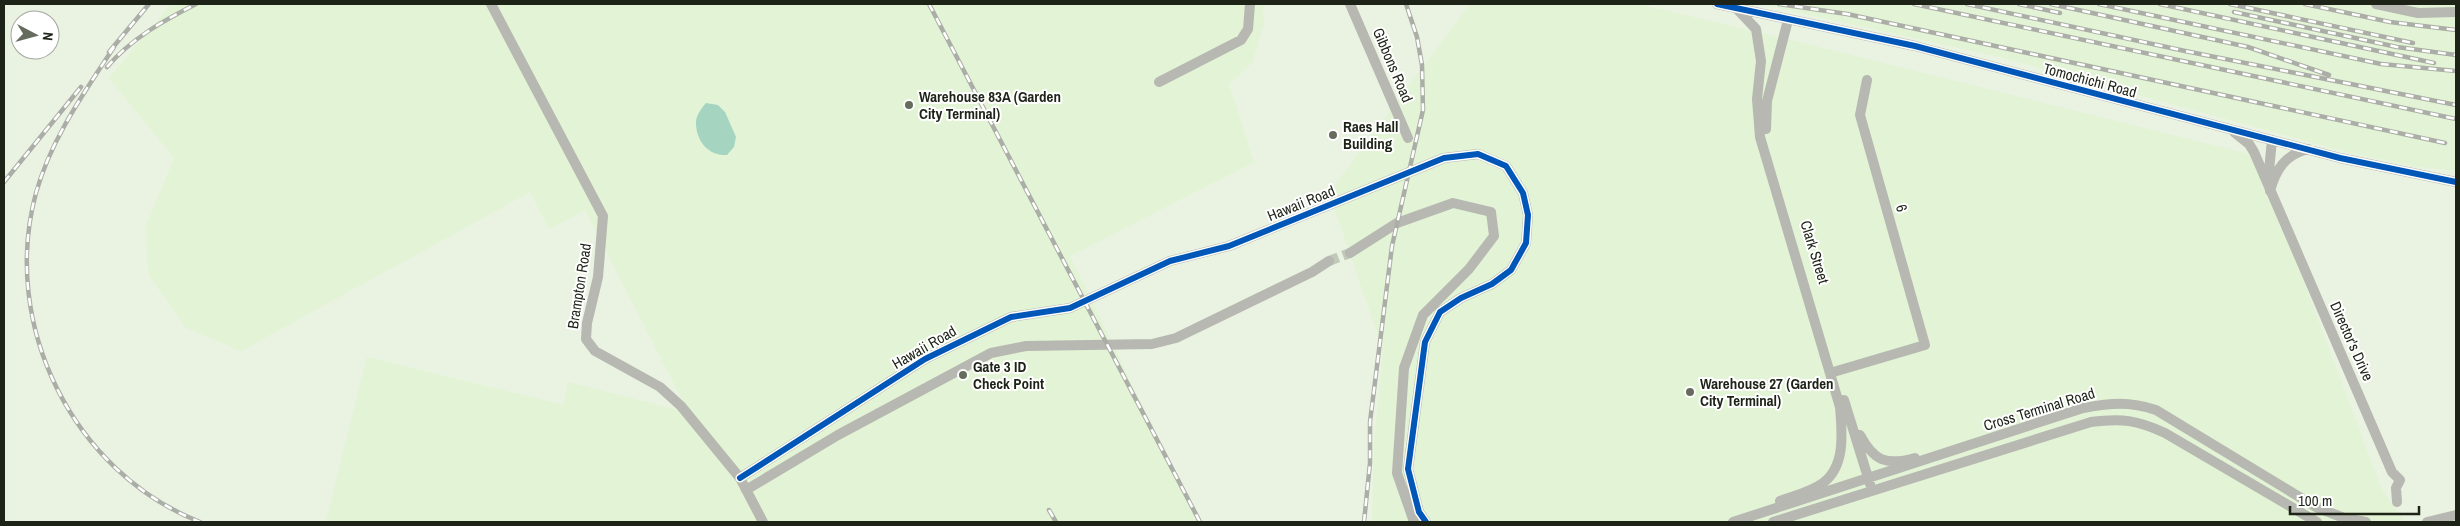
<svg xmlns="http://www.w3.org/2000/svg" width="2460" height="526" font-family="'Archivo Narrow',sans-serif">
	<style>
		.built { fill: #e3f3d5 }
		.water { fill: #a5d5c1 }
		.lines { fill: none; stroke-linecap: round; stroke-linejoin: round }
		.minor-tunnel { stroke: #c1c9b9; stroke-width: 10; stroke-dasharray: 10 5; stroke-linecap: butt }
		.minor { stroke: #b6b8b1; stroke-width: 10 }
		.rail-casing { stroke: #abaea6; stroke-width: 4.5 }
		.rail { stroke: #fff; stroke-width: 2.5; stroke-dasharray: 8; stroke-linecap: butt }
		.cycleway-casing { stroke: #fff; stroke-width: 9 }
		.cycleway { stroke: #0057b8; stroke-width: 6 }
		.poi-dot { fill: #656c5e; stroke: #fff; stroke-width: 2 }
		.labels { text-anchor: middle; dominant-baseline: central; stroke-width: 4; stroke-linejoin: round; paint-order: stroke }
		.street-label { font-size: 15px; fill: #1d2317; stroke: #fff }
		.poi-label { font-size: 15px; font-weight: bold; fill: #1d2317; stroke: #fff; text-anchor: start }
	</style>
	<rect width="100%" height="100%" fill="#eaf3e2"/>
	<path class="built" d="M171,4H1263L1264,24L1252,63L1229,84L1254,162L1070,256L1199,522H326L367,357L563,405L568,382L689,413L585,210L549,229L530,192L241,351L186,328L148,274L146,226L174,158L109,78Z
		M1470,4H1638L1778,37L2257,156L2381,488L2405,522H1372L1374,442L1383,350L1329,193Z
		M1760,4H2456V171L2418,167L2350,153L1999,57Z"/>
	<path class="water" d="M706,103L718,105L725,112L736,137L734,147L727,155C709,156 697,142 696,125C695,116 701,109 706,103Z"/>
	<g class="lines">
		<path class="minor-tunnel" d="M1329,261L1350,253"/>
		<path class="minor" d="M491,4L603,216L598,277L587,323L586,339L595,351L660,387L681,406L740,478L763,522
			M1350,4L1408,138
			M1717,4L1915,46L2340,158L2456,182
			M2376,4L2418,13L2456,12
			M1738,10L1756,29L1761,61L1757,99L1760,137L1840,407C1842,432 1846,466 1823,483C1811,492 1793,496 1780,501
			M1159,82L1241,40L1248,29L1250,4
			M1766,129L1767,101L1788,20
			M2234,132L2249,144L2254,152L2392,472L2400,480L2396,488L2397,502
			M2268,181L2272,140
			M2270,191C2276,169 2285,155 2308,149
			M1350,253L1397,223L1453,203L1491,212L1494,236L1469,269L1423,315L1404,368L1397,473L1414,522
			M1830,373L1925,345L1860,115L1867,80
			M1844,400L1870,484
			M1860,435C1874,461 1886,466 1915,458
			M740,478L925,359L1011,317L1070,308L1170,261L1229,246L1444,158L1478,154L1506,166L1523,193L1528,215L1526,243L1511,270L1492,284L1461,298L1440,312L1425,342L1408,469L1419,512L1426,522
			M746,490L838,435L991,353L1026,346L1152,344L1176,338L1312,272L1329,261
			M1733,522L2083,408C2111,403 2129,401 2156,410L2316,507L2344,518L2366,522
			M1773,522L2091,422C2122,418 2137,420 2165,433L2317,522
			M2427,522L2456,515"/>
		<g class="rail-casing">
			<path id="rail" d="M929,4L1200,522
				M1779,4L1847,14L2445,143
				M1914,4L2456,119
				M1967,4L2185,51L2456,105
				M2019,4L2060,13
				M2051,4L2248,47L2329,75
				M2099,4L2381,64L2456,71
				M2160,4L2434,63
				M2230,4L2413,43
				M2305,4L2390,22L2456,30
				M2234,12L2397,47L2456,55
				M114,47C84,93 51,139 36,193C0,325 73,472 200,522
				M109,52L149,4
				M107,67C132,38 163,21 196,4
				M4,182L81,87
				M1049,510L1056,522
				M1364,522L1370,463V422L1392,246L1423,110L1422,65L1417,37L1406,4"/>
		</g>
		<use href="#rail" class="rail"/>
		<g class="cycleway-casing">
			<path id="cycleway" d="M1717,4L1915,46L2340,158L2456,182
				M740,478L925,359L1011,317L1070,308L1170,261L1229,246L1444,158L1478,154L1506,166L1523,193L1528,215L1526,243L1511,270L1492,284L1461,298L1440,312L1425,342L1408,469L1419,512L1426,522"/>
		</g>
		<use href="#cycleway" class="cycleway"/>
	</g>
	<g class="poi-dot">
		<circle cx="909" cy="105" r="5"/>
		<circle cx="1333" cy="135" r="5"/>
		<circle cx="963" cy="375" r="5"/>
		<circle cx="1690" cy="392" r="5"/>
	</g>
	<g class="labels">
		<g class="street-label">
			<text transform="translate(1393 65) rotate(67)">Gibbons Road</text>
			<text transform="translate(2090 80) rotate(15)">Tomochichi Road</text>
			<text transform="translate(1301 203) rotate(-22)">Hawaii Road</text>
			<text transform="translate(1902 208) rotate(74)">6</text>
			<text transform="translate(1815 252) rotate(73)">Clark Street</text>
			<text transform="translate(579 286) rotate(-81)">Brampton Road</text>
			<text transform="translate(2352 341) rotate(66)">Director's Drive</text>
			<text transform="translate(924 347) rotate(-30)">Hawaii Road</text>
			<text transform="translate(2039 409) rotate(-17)">Cross Terminal Road</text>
		</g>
		<g class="poi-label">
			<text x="919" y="96">Warehouse 83A (Garden<tspan x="919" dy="17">City Terminal)</tspan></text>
			<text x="1343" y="126">Raes Hall<tspan x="1343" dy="17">Building</tspan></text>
			<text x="973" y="366">Gate 3 ID<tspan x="973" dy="17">Check Point</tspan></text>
			<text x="1700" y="383">Warehouse 27 (Garden<tspan x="1700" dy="17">City Terminal)</tspan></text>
		</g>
	</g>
	<rect width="2460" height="526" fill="none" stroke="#1d2317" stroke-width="10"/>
	<g transform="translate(35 35) rotate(96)"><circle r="24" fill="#ffffff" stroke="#a5a7a2"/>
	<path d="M0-4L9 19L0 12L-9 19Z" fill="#656c5e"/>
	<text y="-8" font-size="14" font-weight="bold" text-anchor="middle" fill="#1d2317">N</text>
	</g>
	<path d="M2290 506v8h129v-8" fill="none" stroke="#1d2317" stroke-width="2.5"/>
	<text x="2298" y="506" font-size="15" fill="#1d2317" stroke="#ffffff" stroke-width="4" paint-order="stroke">100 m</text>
</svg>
